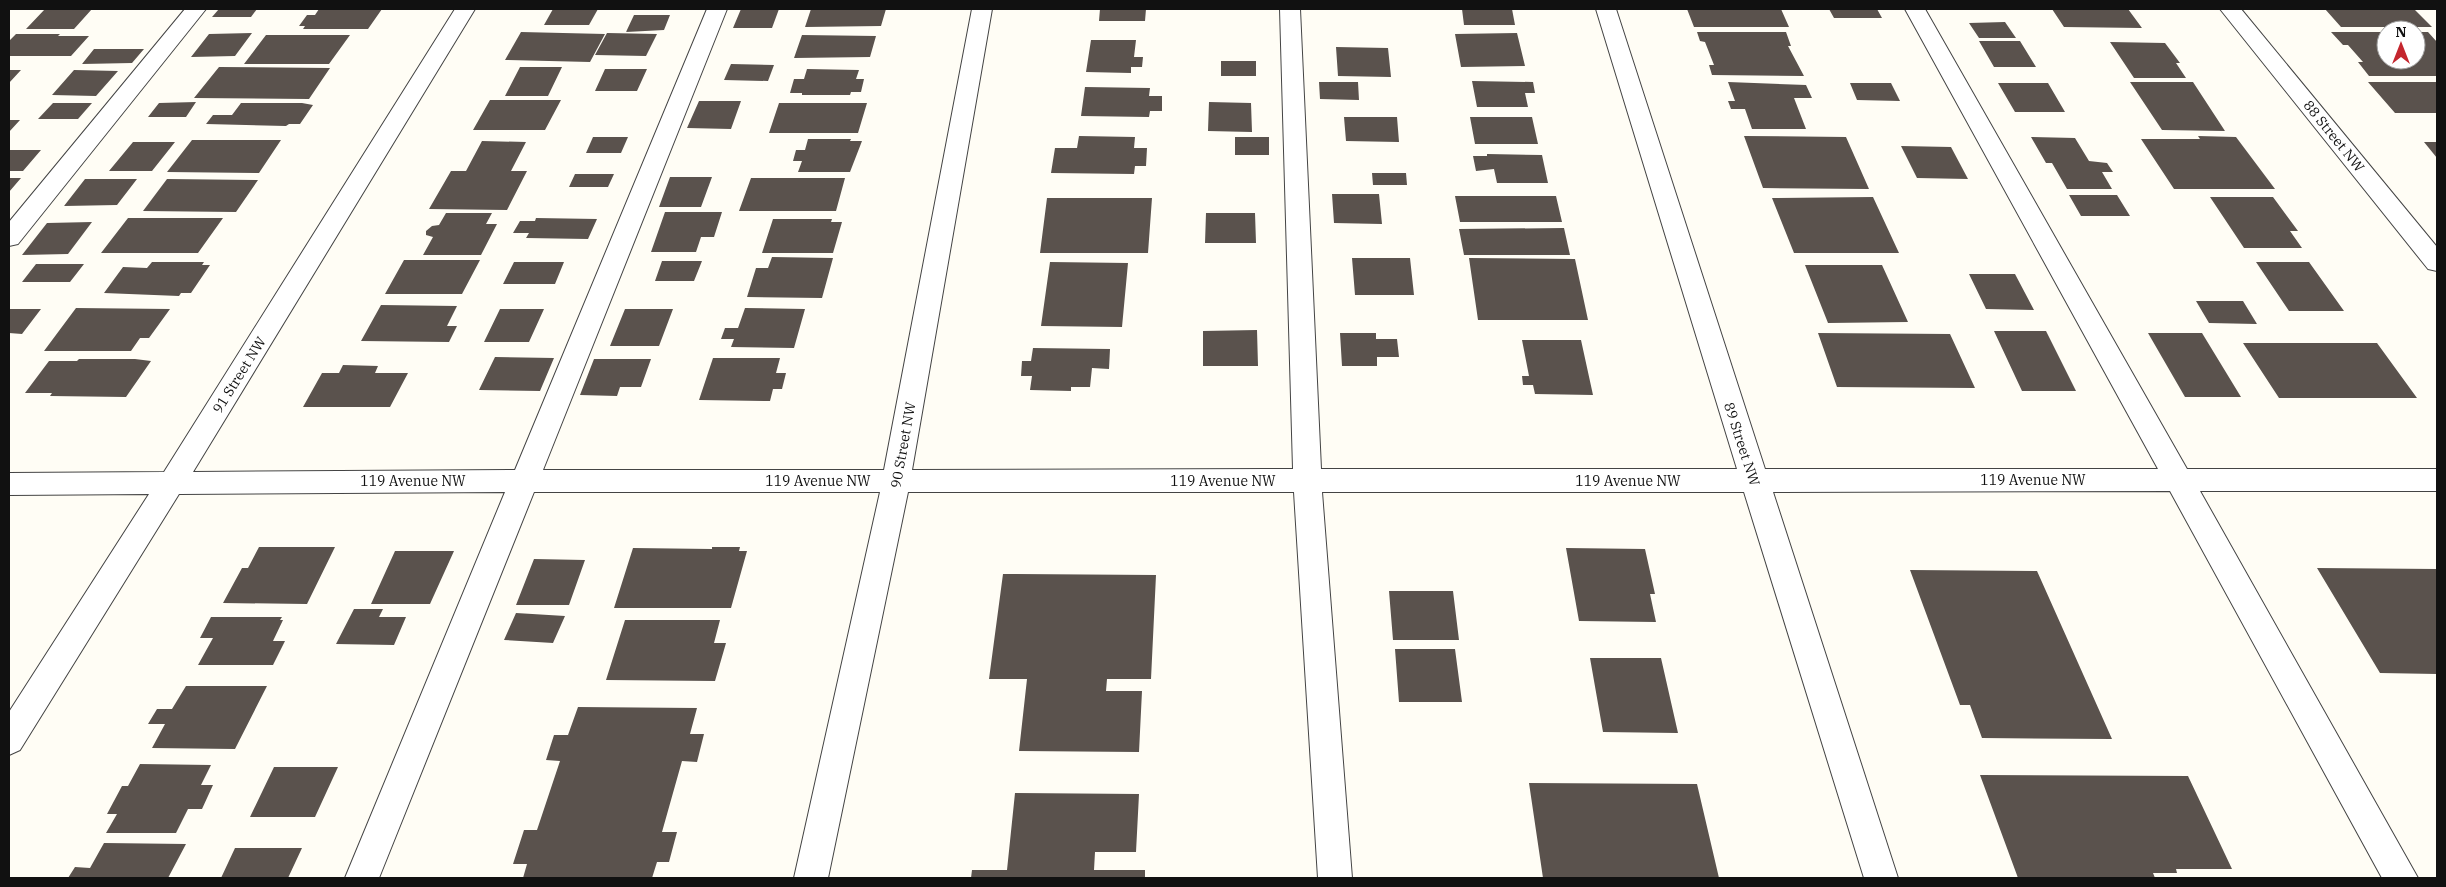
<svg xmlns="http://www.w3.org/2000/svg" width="2446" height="887" font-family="'IBM Plex Serif',serif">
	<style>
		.building { fill: #5a524d }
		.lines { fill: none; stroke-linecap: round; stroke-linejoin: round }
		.minor-casing { stroke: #444; stroke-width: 2 }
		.minor { fill: #fff; fill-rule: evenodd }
		.labels { text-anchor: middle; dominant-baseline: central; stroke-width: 5; stroke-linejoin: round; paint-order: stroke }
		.street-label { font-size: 14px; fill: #111; stroke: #fff }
	</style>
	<rect width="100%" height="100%" fill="#fffdf5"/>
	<path class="building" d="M45,9H92L74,29H26Z
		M219,9H257L251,17H212Z
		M319,9H382L368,29H303L305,26H299L307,15H315Z
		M553,9H598L589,25H544Z
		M741,9H779L772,28H733Z
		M811,9H886L881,26L805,27Z
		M1100,9H1146L1145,21H1099Z
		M1462,9H1512L1515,25H1464Z
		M1687,9H1781L1789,27H1694Z
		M1829,9H1877L1882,18H1834Z
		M2052,9H2128L2142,28L2064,27Z
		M2325,9H2414L2432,27H2341Z
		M634,15H670L664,30L626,32Z
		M2005,22L2016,38H1979L1969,23Z
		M521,32L605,34L590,62L505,60Z
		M1697,32H1786L1791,46H1788L1804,76L1712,75L1709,65H1714L1705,42L1700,41Z
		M2331,32H2386V60H2416V32H2428L2437,42V76H2369L2358,62H2363L2348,45H2343Z
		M252,33L235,56L191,57L209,34Z
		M607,33L657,34L646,56L595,55Z
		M1517,33L1525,66L1461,67L1455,34Z
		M16,34H60L58,36H89L71,56H9V41Z
		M266,35H350L329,64H244Z
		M802,35L876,36L870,57L794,58Z
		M1091,40H1136L1134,57H1143L1142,67H1131V73L1086,72Z
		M1979,41H2020L2036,67H1994Z
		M2110,42L2165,43L2180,63H2176L2186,78H2134Z
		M1336,47L1388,48L1391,77L1338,76Z
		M94,49H144L132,63L82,64Z
		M1221,61H1256V76H1221Z
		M731,64L774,65L768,81L724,80Z
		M219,67L330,68L309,99L194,98Z
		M520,67H562L548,96H505Z
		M605,69H647L637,91H595Z
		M807,69L859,70L856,79H864L861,92H851L850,95H802V93H790L794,79H804Z
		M9,70H21L9,83Z
		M74,70L118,71L96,96L52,95Z
		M1472,81L1533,82L1535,93H1525L1528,107H1477Z
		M1319,82H1358L1359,100L1320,99Z
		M1728,82L1806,85L1812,98H1794L1806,129H1752L1745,109H1731L1728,101H1735Z
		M2130,82H2193L2225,131L2162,130Z
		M2368,82H2437V113H2395Z
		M1850,83H1891L1900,101L1857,100Z
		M1998,83H2048L2065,112H2015Z
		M1085,87L1150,88L1149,96H1162V111H1150L1149,117L1081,116Z
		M490,100H561L545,130H473Z
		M699,101H741L731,129L687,128Z
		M196,102L186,117H148L159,103Z
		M1209,102L1251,103L1252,132L1208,131Z
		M53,103H92L78,119H38Z
		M241,103H302L313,105L300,124H289L286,126L206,124L213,115H232Z
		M779,103H867L858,133H769Z
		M1344,117H1397L1399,142L1346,141Z
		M1470,117H1532L1538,144H1475Z
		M9,120H20L9,132Z
		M1079,136L1135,137L1134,148H1147L1146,166H1135L1134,174L1051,173L1055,148H1077Z
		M1744,136L1846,137L1869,189L1763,188Z
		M2198,136L2236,137L2275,189H2174L2141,139H2200Z
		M593,137H628L621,153H586Z
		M1235,137H1269V155H1235Z
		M2031,137L2075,138L2089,161L2107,163L2113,172H2102L2112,189H2067L2052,163H2046Z
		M808,139H851L850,141H862L850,172H798L802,161H793L796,150H805Z
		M192,140H281L259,173L167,172Z
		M482,141L526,142L511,171H527L507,210L429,209L451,171H466Z
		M133,142H175L152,171H109Z
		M2424,142H2437V158Z
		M1901,146L1951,147L1968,179L1917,178Z
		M9,150H41L23,171H9Z
		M1487,154L1542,155L1548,183H1497L1494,169L1476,171L1473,156H1487Z
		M1372,173H1406L1407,185H1373Z
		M575,174H614L608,187H569Z
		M670,177H712L701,207H659Z
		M9,178H21L9,192Z
		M751,178H845L836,211H739Z
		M85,179H137L117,205L64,206Z
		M167,179L258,180L236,212L143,211Z
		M1332,194H1379L1382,224L1334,223Z
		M2069,195H2117L2130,216H2081Z
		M1455,196H1556L1562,222H1460Z
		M1873,197L1899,253H1794L1772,198Z
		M2210,197H2273L2298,231H2290L2302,248H2244Z
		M1047,198H1152L1148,253H1040Z
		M665,212H722L714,237H701L696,252H651Z
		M446,213H492L486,224H497L481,255H423L433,237L426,235V231L432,226L439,225Z
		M1206,213H1255L1256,243H1205Z
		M128,218H223L198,253H101Z
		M536,218L597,219L588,239L526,238L529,233H513L520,221H535Z
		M773,219H832L831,222H842L833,253H762Z
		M92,222L68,254L22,255L47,223Z
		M1564,228L1570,255H1464L1459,229Z
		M772,257L833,258L822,298L747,297L756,268H768Z
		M1352,258H1410L1414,295H1355Z
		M1469,258L1575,259L1588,320H1478Z
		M404,260H480L462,294H385Z
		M662,261H702L694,281H655Z
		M152,262H204L202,265H210L191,293H181L179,296L104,293L123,267L147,268Z
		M514,262H564L555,284H503Z
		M1050,262L1128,263L1122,327L1041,326Z
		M2256,262H2309L2344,311H2289Z
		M36,264H84L70,282H22Z
		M1805,265H1882L1908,322L1828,323Z
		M1969,274H2015L2034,310L1986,309Z
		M2196,301H2243L2257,324L2209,323Z
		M381,305L457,306L447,326H457L449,342L361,341Z
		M76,308L170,309L149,338H140L131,351H44Z
		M745,308L805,309L794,348L731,347L734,339H721L725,328H738Z
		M9,309H41L22,334L9,333Z
		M500,309H544L529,342H484Z
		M625,309H673L659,346H610Z
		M1257,330L1258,366H1203V331Z
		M1994,331H2046L2076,391H2022Z
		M1340,333H1376V339H1397L1399,357H1377V366H1342Z
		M1818,333L1950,334L1975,388L1837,387Z
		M2148,333H2202L2241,397H2185Z
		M1522,340H1581L1593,395L1535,394L1533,385H1523L1522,376H1529Z
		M2243,343H2377L2417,398H2279Z
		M1033,348L1110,349L1109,369L1092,368L1090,387H1071V391L1030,390L1032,376H1021L1022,361H1031Z
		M495,357L554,358L540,391L479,390Z
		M713,358H780L776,373H786L782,389H773L770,401L699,400Z
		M79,359H135L151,361L126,397L50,396L52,393H25L49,361H77Z
		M594,359H651L641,387H620L617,396L580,395Z
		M343,365L378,366L375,373H408L390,407H303L322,373H339Z
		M259,547H335L307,604L223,603L242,568H248Z
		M712,547H740L739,551H747L731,608H614L633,548L712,549Z
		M1566,548L1645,549L1655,594H1650L1656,622L1579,621Z
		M395,551H454L430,604H371Z
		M534,559L585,560L569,605H516Z
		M2317,568L2437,569V674L2380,673Z
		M1910,570L2037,571L2112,739L1982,738L1970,705H1960Z
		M1003,574L1156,575L1151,679H1107L1106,691H1142L1139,752L1019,751L1027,679H989Z
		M1389,591H1453L1459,640H1393Z
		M354,609H383L379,617H406L394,645L336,644Z
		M516,613L565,616L553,643L504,640Z
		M211,617H282L280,620H283L273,641H285L273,665H198L213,638H200Z
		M625,620H720L714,643H726L715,681L606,680Z
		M1395,649H1455L1462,702H1399Z
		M1590,658H1661L1678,733L1603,732Z
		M186,686H267L235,749L152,748L165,724H148L157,709H172Z
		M578,707L697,708L690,734H704L697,762L682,761L662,832H677L669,862H657L652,878H523L527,864H513L524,830H537L560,761L546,760L554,735H568Z
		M140,764L211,765L201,785H213L202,809H188L176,833H106L117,814H107L122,786H128Z
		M274,767H338L315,817H250Z
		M1980,775L2188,776L2232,869H2176L2177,873H2153L2155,878H2018Z
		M1529,783L1697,784L1719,878H1543Z
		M1015,793L1139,794L1136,852H1095L1094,870H1145V878H971L972,870H1007Z
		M104,843L186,844L168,878H68L75,867L90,868Z
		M235,848H302L288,878H221Z"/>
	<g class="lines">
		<g class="minor-casing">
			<path id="minor" d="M185,9H206L18,244L9,246V222Z
				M455,9H475L193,472L515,470L707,9H727L543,470H884L972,9H992L912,470L1293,469L1280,9H1300L1321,469H1737L1596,9H1616L1765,469H2158L1905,9H1925L2187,469H2437V491H2200L2418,878H2382L2170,491L1773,492L1898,878H1864L1744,492H1322L1352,878H1318L1294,492H908L828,878H794L880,492H534L379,878H345L505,492L179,494L20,750L9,755V712L149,494L9,495V473L164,472Z
				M2220,9H2241L2437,247V271L2428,269Z"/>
		</g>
		<use href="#minor" class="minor"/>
	</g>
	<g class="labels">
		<g class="street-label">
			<text transform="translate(2334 136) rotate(51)">88 Street NW</text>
			<text transform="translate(239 375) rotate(-58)">91 Street NW</text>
			<text transform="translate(1742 444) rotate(72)">89 Street NW</text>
			<text transform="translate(903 445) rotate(-80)">90 Street NW</text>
			<text x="2033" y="480">119 Avenue NW</text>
			<text x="413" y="481">119 Avenue NW</text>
			<text x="818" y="481">119 Avenue NW</text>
			<text x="1223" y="481">119 Avenue NW</text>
			<text x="1628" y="481">119 Avenue NW</text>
		</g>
	</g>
	<rect width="2446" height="887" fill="none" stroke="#111111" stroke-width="20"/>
	<g transform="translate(2401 45)"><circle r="24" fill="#ffffff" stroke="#a0a0a0"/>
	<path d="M0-4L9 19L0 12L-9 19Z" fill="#c4262e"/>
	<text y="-8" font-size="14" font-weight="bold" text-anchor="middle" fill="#111111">N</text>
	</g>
</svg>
